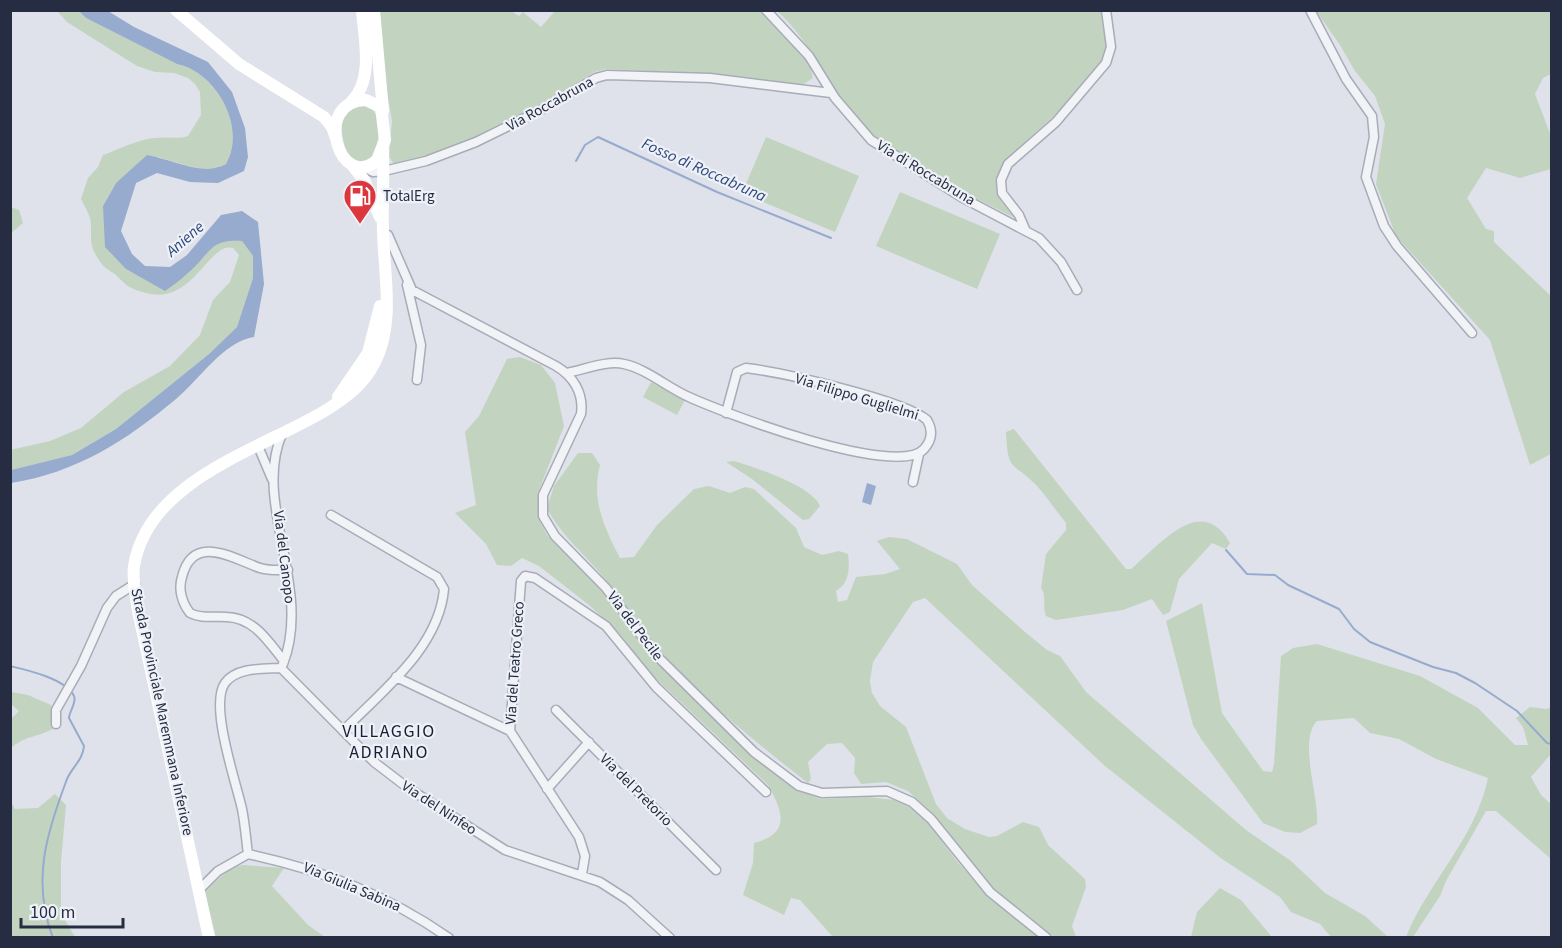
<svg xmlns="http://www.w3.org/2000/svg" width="1562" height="948" font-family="'Source Sans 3',sans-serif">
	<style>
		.green { fill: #c2d4bf }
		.water { fill: #96abcd }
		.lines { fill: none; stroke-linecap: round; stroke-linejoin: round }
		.stream { stroke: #96abcd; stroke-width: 2 }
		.street-casing { stroke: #a8acb8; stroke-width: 11 }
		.street { stroke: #f2f3f7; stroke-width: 8 }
		.secondary { stroke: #fff; stroke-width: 12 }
		.labels { text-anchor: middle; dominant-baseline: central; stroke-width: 4.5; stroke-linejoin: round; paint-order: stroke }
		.street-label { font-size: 15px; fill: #262d42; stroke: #eef1f7 }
		.poi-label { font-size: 15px; fill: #262d42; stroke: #eef1f7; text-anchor: start }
		.water-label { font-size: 16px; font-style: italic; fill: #2c467a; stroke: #eef1f7 }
		.quarter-label { font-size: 18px; letter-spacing: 1.5px; fill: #181e33; stroke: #eef1f7 }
	</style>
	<rect width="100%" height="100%" fill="#dfe2ea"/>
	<path class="green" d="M57,11H79L86,18L177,64C216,72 247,127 226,164C205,175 180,163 158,157L116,183L103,206L105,224L126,269L165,290C172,285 181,280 188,273C209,256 209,238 242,241L253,256V278L237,327L209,354L116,429L72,455L11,470L10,450L50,441L81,428L124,392L170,366L200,335L213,300L230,282L239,255L233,248C209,241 193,306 146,293C134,290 127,287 119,278C114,272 106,270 101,263C90,247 91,243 91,225C91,216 85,207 81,199L88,178L98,167L103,155C120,149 136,140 154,138C166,136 176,140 188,136L201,115L200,92L195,84L188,78L174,73L155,72L137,66L67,22Z
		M379,11H511L519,16L523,12L541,27L555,11H762L810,64L813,78L804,84H792L719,74L606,69L594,72L543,104L473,139L432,156L394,164L389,157L392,121L386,86Z
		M777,11H1102C1103,24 1110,39 1107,52C1096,96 996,149 997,186C997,197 1009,208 1016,217H1013C965,192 903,166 864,128C830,93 814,44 777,11Z
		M1316,11H1551V74L1543,78L1535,94L1551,136V169L1520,178L1486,168L1467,198L1486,229L1494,231V242L1551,296V454L1530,465L1490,340L1396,236L1376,184L1385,124L1375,96L1355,71L1340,45Z
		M364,105C386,113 379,139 373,157L361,163L348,157C344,146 336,117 349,109C353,106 360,106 364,105Z
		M766,137L859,176L835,232L742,193Z
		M900,192L1000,234L977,289L876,246Z
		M11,207L19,210L23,223L11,233Z
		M520,357L541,365L555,383L564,426L538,493L539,520L547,535L604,591L648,654L768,768L799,791L821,799L868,797L894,800L919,811L956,860L988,897L1039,937H833L800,900L791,898L784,915L743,895L753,863L754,843C791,834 783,811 768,785L647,670L621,635L589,605L539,566L522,558L511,566L497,565L486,544L455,513L476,505L465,432L479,416L507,359Z
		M651,382L685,400L677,415L643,397Z
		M1014,429L1126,569H1131C1160,545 1201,492 1230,543L1226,549L1212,543L1179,579L1170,612L1163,615L1152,599L1123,610L1056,620L1046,616C1042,607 1047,596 1041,588L1046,554L1066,530V523C1056,511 1047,497 1037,486C1012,460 1008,474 1006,432Z
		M578,453H592L600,465C591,500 604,527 620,558L634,557L657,525L694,489L709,486L730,493L745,487L754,489L796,528L804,547L822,555L839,551L848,554C850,569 849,583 836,591L838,602L847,600L856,577L885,574L900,569L877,541L889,537L907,539L957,564L972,585L1025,632L1047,650L1060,656L1086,692L1246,830L1291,861L1325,893L1365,916L1388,937H1331L1320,924L1291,912L1280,897L1222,859L1105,766L925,598L913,602L873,662L870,681L872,693L880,706L906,727L936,804L947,818L965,829L989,837L997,836L1023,822L1039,827L1048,845L1085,879L1086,887L1072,926L1076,937H1055L997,895L930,811L908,791L886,782L861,784L854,773L855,758L842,743L827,744L808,762L811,779L808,783C764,749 722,715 683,675C653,646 630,612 605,579C586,555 561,536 547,508L554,486Z
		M734,461C754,467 812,486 820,506L809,519L803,520L752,479L726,462Z
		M1202,603L1222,713L1263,771L1272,772L1274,764L1281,656L1293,648L1317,644L1420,676L1478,708L1515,745H1528L1523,727L1516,718L1530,707L1546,709L1551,707V754L1531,777L1541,795L1551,804V859L1496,811H1486L1446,881L1440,896L1413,937H1406C1428,882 1476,838 1488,778L1436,759L1399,739L1370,733L1354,718L1317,721C1298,741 1319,795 1317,824L1300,833L1285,832L1263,823L1201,739L1193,725L1166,621Z
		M11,692L28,695L51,705L55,727C40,738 27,734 11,748L10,720L19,711L11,704Z
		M55,794L66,805L61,862V913L75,937H11V802L15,809L38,808Z
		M243,865L284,868L272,886L308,925L325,937H216L205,892L230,868Z
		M1220,888L1241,900L1272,937H1191L1197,912Z"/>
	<path class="water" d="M79,11H108L134,27L208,62L232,92L245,128L248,157L244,171L218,183L190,182L157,173L136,183L121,231L132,254L145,266L170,267L187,255L221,215L242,211L258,222L264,284L254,337C223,342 200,379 176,399C127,440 76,473 11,483V470L72,455L116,429L209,354L237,327L253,278V256L242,241C209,238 209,256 188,273C181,280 173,285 165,291L126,269L105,247L103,206L116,183L147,155C172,159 202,177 226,164C247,127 216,72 177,64L86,18Z
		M867,483L876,486L871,505L862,502Z"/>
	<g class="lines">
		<path class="stream" d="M576,161L585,145L598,137L717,192L831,238
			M1226,550L1247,574L1275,575L1288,585L1339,609L1354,629L1370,642L1433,667L1456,673L1475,683L1517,711L1547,743L1552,744
			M10,666C27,670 66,679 74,696C77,702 69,712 69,718L84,746C83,760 72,767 67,779C47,832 31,881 53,938"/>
		<g class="street-casing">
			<path id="street" d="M766,10L809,56L835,98L871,140L963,198L1039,238L1061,262L1077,290
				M1310,10L1346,79L1372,116L1374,137L1366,177L1384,226L1397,246L1472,333
				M363,167L373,172L384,171L426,161L476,142L541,110L596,78L607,75L710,78L831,93
				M1025,229L1019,215L1002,193L1001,180L1008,164L1056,122L1106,63L1111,47L1106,10
				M383,235H388L412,290L556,366C573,376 584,393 581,414L543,495V516L555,536L606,588L656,655L754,752L799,786L822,793L887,791L912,802L931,819L990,892L1047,938
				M407,285L421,345L417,380
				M566,373C583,370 607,360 624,364C647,369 668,388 689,397C724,413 897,479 924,449C932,440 933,430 927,420C905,400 780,372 746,368L737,372L726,413
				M282,434C252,503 313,588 283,664
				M258,446L272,479
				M913,482L919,454
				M331,515L437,577L444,589C439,648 381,692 343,731
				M284,661C268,641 254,618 227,617C214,616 201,619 190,613C182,603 178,589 182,577C193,532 234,559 260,568C269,571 279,570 288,570
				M396,677L510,731
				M556,710L716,870
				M56,724V710L81,666L107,608L116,596L135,584
				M547,789L589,742
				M248,854C246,839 245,824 242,809C236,782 209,705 225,683C237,667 263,669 281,668L374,762L408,788L505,850L600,882L628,900L670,938
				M248,854C322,870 386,894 449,938
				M582,874L585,856L579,837L510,731L521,581L525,576L535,578L606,626L656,687L766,792
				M200,889L218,871L248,854"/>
		</g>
		<use href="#street" class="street"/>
		<path class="secondary" d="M176,10L239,64L324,117L332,127L336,138
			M374,10L383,111
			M366,100L381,107L385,140L377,160C340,193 311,101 366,100Z
			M352,101C374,79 364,39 362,10
			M352,165L364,180L380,217
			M338,397L368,353L380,306
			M209,938L138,611C136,596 132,580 134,566C148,479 263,449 328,409C348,396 364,384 375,362C395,322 384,275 383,232C382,205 384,178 383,150"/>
	</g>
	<defs>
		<g id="fuel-pin" transform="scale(1.725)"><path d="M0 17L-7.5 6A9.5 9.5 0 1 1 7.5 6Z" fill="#db373d" stroke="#eef1f7"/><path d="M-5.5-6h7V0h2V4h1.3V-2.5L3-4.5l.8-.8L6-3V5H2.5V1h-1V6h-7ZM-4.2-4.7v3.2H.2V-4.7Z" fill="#fff"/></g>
	</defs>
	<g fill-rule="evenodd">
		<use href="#fuel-pin" x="360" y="196"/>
	</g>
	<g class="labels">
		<g class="street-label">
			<text transform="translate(550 104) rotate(-29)">Via Roccabruna</text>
			<text transform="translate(926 173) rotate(31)">Via di Roccabruna</text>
			<text transform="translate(857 397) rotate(17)">Via Filippo Guglielmi</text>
			<text transform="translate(284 557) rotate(83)">Via del Canopo</text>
			<text transform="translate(635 626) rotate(53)">Via del Pecile</text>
			<text transform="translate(515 663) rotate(-86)">Via del Teatro Greco</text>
			<text transform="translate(162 712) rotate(78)">Strada Provinciale Maremmana Inferiore</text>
			<text transform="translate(636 790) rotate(45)">Via del Pretorio</text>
			<text transform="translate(439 808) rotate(33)">Via del Ninfeo</text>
			<text transform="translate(352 887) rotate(23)">Via Giulia Sabina</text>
		</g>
		<g class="poi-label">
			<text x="383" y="196">TotalErg</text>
		</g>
		<g class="water-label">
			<text transform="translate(704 170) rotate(24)">Fosso di Roccabruna</text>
			<text transform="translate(185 239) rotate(-41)">Aniene</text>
		</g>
		<g class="quarter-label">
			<text x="389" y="731">VILLAGGIO<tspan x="389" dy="21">ADRIANO</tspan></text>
		</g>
	</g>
	<rect width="1562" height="948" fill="none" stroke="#262d42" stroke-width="24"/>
	<path d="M21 918v9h102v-9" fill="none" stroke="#262d42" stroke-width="3"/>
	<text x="30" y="918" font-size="18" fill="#262d42" stroke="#eef1f7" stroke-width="4.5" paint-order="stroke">100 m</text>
</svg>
